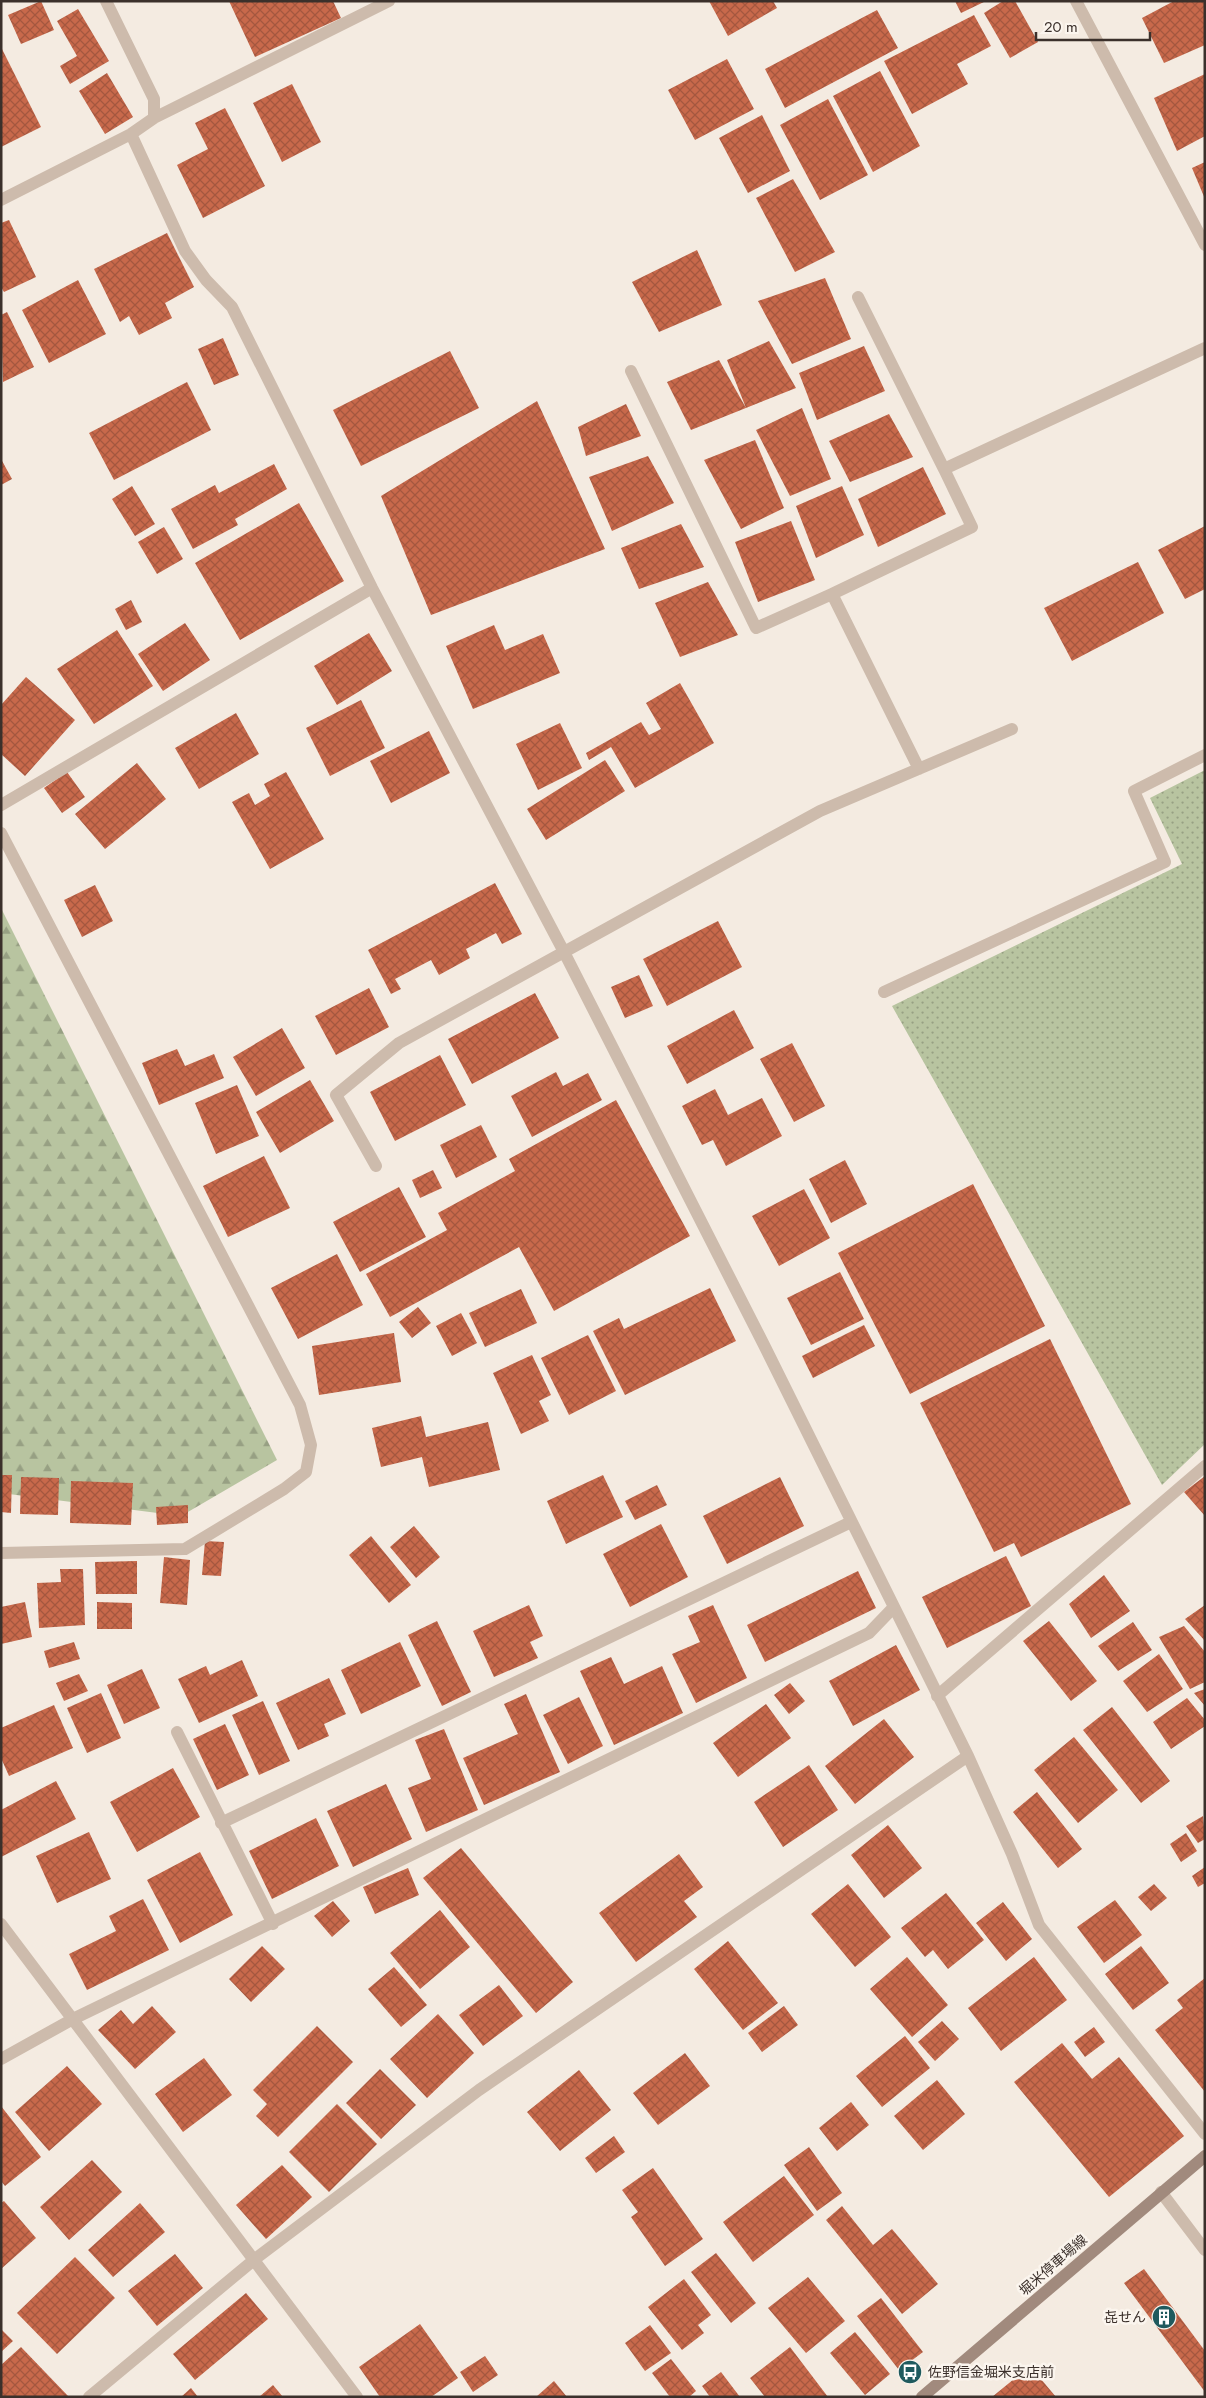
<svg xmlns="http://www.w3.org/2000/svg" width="1206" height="2398" font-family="Jost,'Noto Sans JP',sans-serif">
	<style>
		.grass { fill: url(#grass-dots) }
		.forest { fill: url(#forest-firs) }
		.building { fill: url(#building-cross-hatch) }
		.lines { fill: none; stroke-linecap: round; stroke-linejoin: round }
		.minor { stroke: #cdbbac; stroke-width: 12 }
		.secondary { stroke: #a18a7d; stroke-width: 12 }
		.labels { text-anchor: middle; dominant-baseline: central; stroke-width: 5; stroke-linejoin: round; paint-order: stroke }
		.street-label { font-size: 14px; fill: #3b302b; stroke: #fbf5ee }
		.poi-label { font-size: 14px; fill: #3b302b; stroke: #fbf5ee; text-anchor: end }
	</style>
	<defs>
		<pattern id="grass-dots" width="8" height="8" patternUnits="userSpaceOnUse" patternTransform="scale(1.25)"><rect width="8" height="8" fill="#b8c4a0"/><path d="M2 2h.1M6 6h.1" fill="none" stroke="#97a083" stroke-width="1.8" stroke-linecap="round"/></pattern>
		<pattern id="forest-firs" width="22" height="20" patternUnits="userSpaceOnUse" patternTransform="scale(1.25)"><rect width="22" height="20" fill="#b8c4a0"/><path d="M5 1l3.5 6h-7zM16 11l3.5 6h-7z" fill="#97a083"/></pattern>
		<pattern id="building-cross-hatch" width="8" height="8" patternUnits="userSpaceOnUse" patternTransform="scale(1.25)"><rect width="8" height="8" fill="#c8694b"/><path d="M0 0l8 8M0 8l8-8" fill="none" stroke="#a4573f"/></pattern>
	</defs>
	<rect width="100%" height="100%" fill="#f4ebe1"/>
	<path class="grass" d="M1205,770V1444L1162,1485L892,1006L1182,864L1150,798Z"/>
	<path class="forest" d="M1,908L277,1460L181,1516L1,1493Z"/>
	<path class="building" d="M41,1L54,30L21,44L8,15Z
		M229,1H333L341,18L255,57Z
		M709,1H773L777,8L728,36Z
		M955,1H986L961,13Z
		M1003,1H1015L1038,42L1010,58L984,13Z
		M1174,1H1205V45L1164,63L1142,18Z
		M78,9L109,61L70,84L60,66L77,56L57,21Z
		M877,10L898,48L785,108L765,69Z
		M974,15L991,46L957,64L968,84L912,114L884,61Z
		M1,47L41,127L1,147Z
		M727,59L754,109L695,140L668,90Z
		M880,71L920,146L873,172L833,96Z
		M107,73L133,117L105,134L79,91Z
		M1205,74V136L1177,151L1154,98Z
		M292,84L321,142L282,162L253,103Z
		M828,99L868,175L820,200L780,125Z
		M225,108L265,186L203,218L177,165L208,149L195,123Z
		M762,115L790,171L748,193L719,138Z
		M1205,162V199L1192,168Z
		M793,179L835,252L795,272L756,198Z
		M9,220L36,277L4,292L1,287V223Z
		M167,233L194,287L165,303L172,318L139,335L129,316L120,322L94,269Z
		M697,250L722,305L659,332L632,282Z
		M825,278L851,339L792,364L758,301Z
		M78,280L106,334L49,363L22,310Z
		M7,312L34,367L3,382L1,315Z
		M223,338L239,375L214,385L198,349Z
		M769,341L796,388L691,430L667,382L719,360L746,408L727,360Z
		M864,346L885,391L817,420L799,373Z
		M450,351L479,408L361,466L333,410Z
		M187,382L211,430L114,480L89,433Z
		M537,401L605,549L431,615L381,496Z
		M626,404L641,436L586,456L578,427Z
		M802,408L831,479L790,496L756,430Z
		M889,414L913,457L850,482L829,441Z
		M755,440L784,508L741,529L704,460Z
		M648,456L674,503L612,531L589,477Z
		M1,459L12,479L1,485Z
		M274,464L287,489L235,519L238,525L193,549L171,509L215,485L219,493Z
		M923,467L946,514L878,547L858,499Z
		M132,486L155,524L135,536L112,499Z
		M842,486L864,535L816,558L796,506Z
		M299,503L344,581L240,640L195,563Z
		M791,521L815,580L758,602L735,542Z
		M681,524L704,567L639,589L621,548Z
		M1205,526V589L1185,599L1158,550Z
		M164,527L183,559L157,574L138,542Z
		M1138,562L1164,613L1072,661L1044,608Z
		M708,582L738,635L680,657L655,603Z
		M131,600L142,622L126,630L115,609Z
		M185,623L210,660L163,691L138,654Z
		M494,625L505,650L543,634L560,673L473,709L446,646Z
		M117,630L153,686L94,724L57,669Z
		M369,633L392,671L337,705L314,666Z
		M26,677L75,720L25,776L1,754V705Z
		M680,683L714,743L635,788L611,747L589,760L586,753L641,722L649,735L661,729L646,703Z
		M361,700L385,748L330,776L306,728Z
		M236,713L259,754L199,789L175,748Z
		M560,723L582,768L538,790L516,744Z
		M429,731L450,773L391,803L370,761Z
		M605,760L625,791L546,840L527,809Z
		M137,763L166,799L105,849L75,814Z
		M67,772L85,797L62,813L44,788Z
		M286,772L324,839L270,869L232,802L249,793L255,805L270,796L264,784Z
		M495,883L522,934L502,944L496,933L466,949L470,958L439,975L431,960L395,979L401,989L391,994L368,950Z
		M95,885L113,921L82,937L64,900Z
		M718,921L742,967L667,1006L643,959Z
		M639,975L653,1006L625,1018L611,987Z
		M369,988L389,1027L336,1055L315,1016Z
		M535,993L559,1038L472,1084L448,1039Z
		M734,1010L754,1048L687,1084L667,1046Z
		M282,1028L305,1068L256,1096L233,1057Z
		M792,1043L825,1106L794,1122L760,1059Z
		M177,1049L185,1066L214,1054L224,1078L159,1105L142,1063Z
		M440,1055L466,1105L395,1141L370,1092Z
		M556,1072L563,1086L588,1073L602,1100L532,1137L511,1096Z
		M310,1080L334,1121L280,1153L256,1112Z
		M237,1085L259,1136L216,1154L195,1103Z
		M715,1089L728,1115L762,1098L782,1136L726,1166L713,1140L702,1145L682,1106Z
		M616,1100L690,1236L554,1311L519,1247L390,1317L366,1274L447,1230L438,1213L515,1171L509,1159Z
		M481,1125L497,1157L456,1178L440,1145Z
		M264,1156L290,1208L228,1237L203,1186Z
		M845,1160L867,1204L831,1223L809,1179Z
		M433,1170L442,1188L420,1198L412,1180Z
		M973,1184L1045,1326L910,1394L838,1253Z
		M399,1187L426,1237L360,1272L333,1222Z
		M804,1189L830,1238L779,1266L752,1216Z
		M337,1254L363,1305L298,1339L271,1288Z
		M840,1272L864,1319L811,1345L787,1298Z
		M710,1288L736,1341L625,1395L593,1331L619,1318L624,1329Z
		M521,1289L537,1323L485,1347L469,1313Z
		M418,1307L431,1323L412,1338L399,1322Z
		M461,1313L477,1343L452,1356L436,1326Z
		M864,1325L875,1346L813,1378L802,1356Z
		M394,1333L401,1382L319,1395L312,1346Z
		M588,1335L616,1391L569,1415L541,1358Z
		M1050,1339L1131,1504L1021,1557L1014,1543L994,1552L920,1403Z
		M532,1355L551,1395L539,1401L549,1421L521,1434L493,1373Z
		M421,1416L426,1437L488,1422L500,1470L429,1487L422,1457L381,1467L372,1428Z
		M1,1475H12L11,1513L1,1512Z
		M603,1475L623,1517L566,1544L547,1501Z
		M1205,1476V1516L1184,1492Z
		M21,1477L59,1478L58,1515L20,1514Z
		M780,1477L804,1526L727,1564L703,1516Z
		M71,1481L133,1483L131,1525L70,1523Z
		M657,1485L667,1505L635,1520L625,1501Z
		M188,1505V1523L157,1525L156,1507Z
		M661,1524L688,1577L630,1607L603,1554Z
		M414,1526L440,1557L416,1578L390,1547Z
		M371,1536L411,1585L389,1603L349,1555Z
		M205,1541L224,1542L221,1576L202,1575Z
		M1006,1556L1031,1606L947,1648L922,1597Z
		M164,1557L190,1560L187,1605L160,1603Z
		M137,1561V1594H96L95,1562Z
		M60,1569H83L85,1625L39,1628L37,1583L61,1582Z
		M858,1571L876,1608L765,1662L747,1625Z
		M1104,1575L1130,1611L1091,1638L1069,1604Z
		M25,1602L32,1637L1,1644V1607Z
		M97,1602L132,1603V1629H97Z
		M529,1605L543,1636L530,1642L538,1658L494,1677L473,1631Z
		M713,1605L747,1678L696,1703L672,1654L700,1642L688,1616Z
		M1205,1605V1641L1185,1619Z
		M437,1621L471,1692L442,1706L408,1635Z
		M1049,1621L1097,1681L1071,1701L1023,1641Z
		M1133,1622L1152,1650L1118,1671L1098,1646Z
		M1184,1626L1205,1652V1682L1190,1689L1159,1637Z
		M74,1642L80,1659L49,1668L44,1651Z
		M400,1642L421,1686L361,1714L341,1670Z
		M896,1645L920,1690L853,1726L829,1681Z
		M1159,1654L1183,1689L1147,1712L1123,1681Z
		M611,1657L624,1684L662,1666L683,1713L614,1745L580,1671Z
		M242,1660L258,1696L199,1723L178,1679L206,1666L210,1675Z
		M142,1669L160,1708L124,1724L107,1685Z
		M79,1674L88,1691L64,1701L56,1683Z
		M329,1678L346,1714L324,1724L329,1736L298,1750L276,1703Z
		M790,1683L805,1701L789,1714L774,1695Z
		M1205,1689V1706L1194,1693Z
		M101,1693L121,1738L87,1753L67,1708Z
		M526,1694L560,1772L484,1805L463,1758L518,1734L504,1704Z
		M579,1697L603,1746L568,1764L543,1715Z
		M1187,1698L1205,1720V1726L1171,1749L1153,1722Z
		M263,1701L290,1761L259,1775L232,1715Z
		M766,1704L791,1738L738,1777L713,1743Z
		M54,1705L73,1748L9,1776L1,1758V1728Z
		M1112,1707L1170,1781L1141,1803L1083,1730Z
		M884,1719L914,1757L855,1804L825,1766Z
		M225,1724L249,1775L217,1790L193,1739Z
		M444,1729L478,1810L426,1832L408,1788L431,1779L415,1740Z
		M1074,1737L1118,1790L1078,1823L1034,1770Z
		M809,1765L838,1810L783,1847L754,1802Z
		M173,1768L200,1817L137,1852L110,1802Z
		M56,1781L76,1819L1,1857V1810Z
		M386,1784L412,1839L353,1867L327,1811Z
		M1037,1792L1082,1849L1058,1868L1013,1812Z
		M1203,1816L1205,1839L1198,1843L1186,1826Z
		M316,1818L339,1866L272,1899L249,1851Z
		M888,1825L922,1868L884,1898L851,1855Z
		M89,1832L111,1879L57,1903L36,1856Z
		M1186,1833L1197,1851L1181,1862L1170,1844Z
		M461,1848L573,1982L536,2013L423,1878Z
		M200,1852L233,1915L180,1943L147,1880Z
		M679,1854L703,1887L684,1901L697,1917L636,1962L599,1913Z
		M1205,1867V1883L1198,1887L1192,1876Z
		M408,1868L419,1895L375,1914L363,1887Z
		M848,1884L891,1937L855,1967L811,1914Z
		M1154,1884L1167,1898L1151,1911L1138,1897Z
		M946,1893L984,1940L948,1969L933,1950L925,1957L901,1928Z
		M143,1899L169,1950L87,1990L69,1954L116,1931L109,1916Z
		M1115,1900L1142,1935L1104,1963L1077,1927Z
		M333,1901L350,1921L332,1937L314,1916Z
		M1003,1902L1032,1939L1006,1961L976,1923Z
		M440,1910L470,1947L420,1989L390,1953Z
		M728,1941L778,2003L743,2030L694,1969Z
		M262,1946L285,1969L251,2002L229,1979Z
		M1141,1946L1169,1983L1133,2010L1105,1974Z
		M907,1957L948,2005L912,2037L870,1989Z
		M1034,1957L1067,2000L1001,2051L968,2008Z
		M394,1967L427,2005L401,2027L368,1989Z
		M1205,1978V2092L1155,2030L1183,2008L1177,2000Z
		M499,1985L523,2016L483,2046L459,2015Z
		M152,2006L176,2032L135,2069L98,2030L121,2010L133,2024Z
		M784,2006L798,2025L762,2052L748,2033Z
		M438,2014L474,2053L427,2098L390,2059Z
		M942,2021L959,2039L935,2061L918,2042Z
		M317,2026L353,2062L278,2137L256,2116L267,2104L253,2090Z
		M1094,2027L1105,2042L1085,2057L1074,2042Z
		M905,2036L930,2068L882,2107L856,2076Z
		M1062,2043L1092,2079L1119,2057L1184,2136L1109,2197L1014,2082Z
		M685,2053L710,2086L658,2125L633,2093Z
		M204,2058L232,2095L183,2132L155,2094Z
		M67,2066L102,2104L49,2151L15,2112Z
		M380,2069L416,2105L381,2139L346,2103Z
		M579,2070L611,2110L560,2151L527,2112Z
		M937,2080L965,2114L923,2150L894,2116Z
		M851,2102L869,2125L837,2151L819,2128Z
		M337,2104L377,2144L329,2192L289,2152Z
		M1,2106L41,2157L5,2186L1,2181Z
		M614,2136L625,2152L596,2173L585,2158Z
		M809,2147L842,2193L817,2211L784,2165Z
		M92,2160L122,2192L69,2240L40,2207Z
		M282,2165L312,2197L266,2239L236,2205Z
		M653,2168L703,2239L665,2266L631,2217L638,2212L622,2190Z
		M784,2176L814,2215L753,2262L723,2222Z
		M4,2201L36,2238L1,2269V2203Z
		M140,2203L165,2232L113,2277L88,2250Z
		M842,2206L873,2245L892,2229L938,2284L902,2314L826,2220Z
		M716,2253L756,2303L731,2323L691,2272Z
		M175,2254L203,2288L157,2326L128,2291Z
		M75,2257L115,2298L57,2354L17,2313Z
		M1144,2269L1205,2351V2392L1124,2283Z
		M808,2277L845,2321L806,2353L768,2308Z
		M684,2279L711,2315L698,2325L704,2333L682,2350L648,2307Z
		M246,2293L268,2319L195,2380L173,2354Z
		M881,2298L923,2352L899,2370L857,2316Z
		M420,2324L458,2378L431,2397H380L359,2367Z
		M650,2325L671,2353L645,2371L625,2343Z
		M1,2329L13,2341L1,2352Z
		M855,2332L890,2374L865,2395L830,2353Z
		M21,2347L69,2397H1V2365Z
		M790,2347L828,2397H765L750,2378Z
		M485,2356L498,2375L473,2392L460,2372Z
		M671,2359L696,2391L689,2397H670L652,2373Z
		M1030,2366L1056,2397H992Z
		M721,2372L740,2397H710L702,2386Z
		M554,2381L567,2397H536Z
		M273,2385L283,2397H259Z
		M191,2388L198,2397H181Z"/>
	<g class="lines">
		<path class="minor" d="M106,1L154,99V118
			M1076,1L1205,245
			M131,134L185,251L206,280L232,307L372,588L564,952L764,1345L968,1756L1012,1854L1039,1925L1205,2134
			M1,200L131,134L154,118L389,1
			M858,297L944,469
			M631,371L756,628L832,594
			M919,769L832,594L972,527L944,469L1205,348
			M1,805L372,588
			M1,833L300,1405L311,1445L306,1472L284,1489L185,1549L1,1553
			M884,992L1165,862L1134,791L1205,755
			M376,1166L336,1095L399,1043L820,811L1012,729
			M937,1696L1205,1466
			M177,1732L273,1924
			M221,1823L851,1522
			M1,1924L357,2397
			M1,2059L73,2019L869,1633L894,1607
			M1161,2192L1205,2250
			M89,2397L255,2259L479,2090L968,1756"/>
		<path class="secondary" d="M922,2397L1205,2156"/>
	</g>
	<defs>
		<g id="building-disc" transform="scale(1.25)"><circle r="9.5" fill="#1f5a5e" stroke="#fbf5ee"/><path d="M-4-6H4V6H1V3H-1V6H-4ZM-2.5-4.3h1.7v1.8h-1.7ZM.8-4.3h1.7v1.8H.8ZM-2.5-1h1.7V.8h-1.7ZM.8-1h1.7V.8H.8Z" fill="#fff"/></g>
		<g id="bus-disc" transform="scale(1.25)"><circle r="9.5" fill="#1f5a5e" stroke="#fbf5ee"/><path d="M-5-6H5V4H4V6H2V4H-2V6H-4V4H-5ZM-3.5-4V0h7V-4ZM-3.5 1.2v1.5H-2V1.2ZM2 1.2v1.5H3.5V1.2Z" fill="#fff"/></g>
	</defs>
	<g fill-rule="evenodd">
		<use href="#building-disc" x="1164" y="2317"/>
		<use href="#bus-disc" x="910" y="2372"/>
	</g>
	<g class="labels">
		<g class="street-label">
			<text transform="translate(1053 2265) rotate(-41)">堀米停車場線</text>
		</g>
		<g class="poi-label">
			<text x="1146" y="2317">㐂せん</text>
			<text x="928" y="2372" text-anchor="start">佐野信金堀米支店前</text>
		</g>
	</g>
	<rect width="1206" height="2398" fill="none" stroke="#3b302b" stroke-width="5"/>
	<path d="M1036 32v8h114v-8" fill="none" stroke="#3b302b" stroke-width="2.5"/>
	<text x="1044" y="32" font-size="15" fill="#3b302b" stroke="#fbf5ee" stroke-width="4" paint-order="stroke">20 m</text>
</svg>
